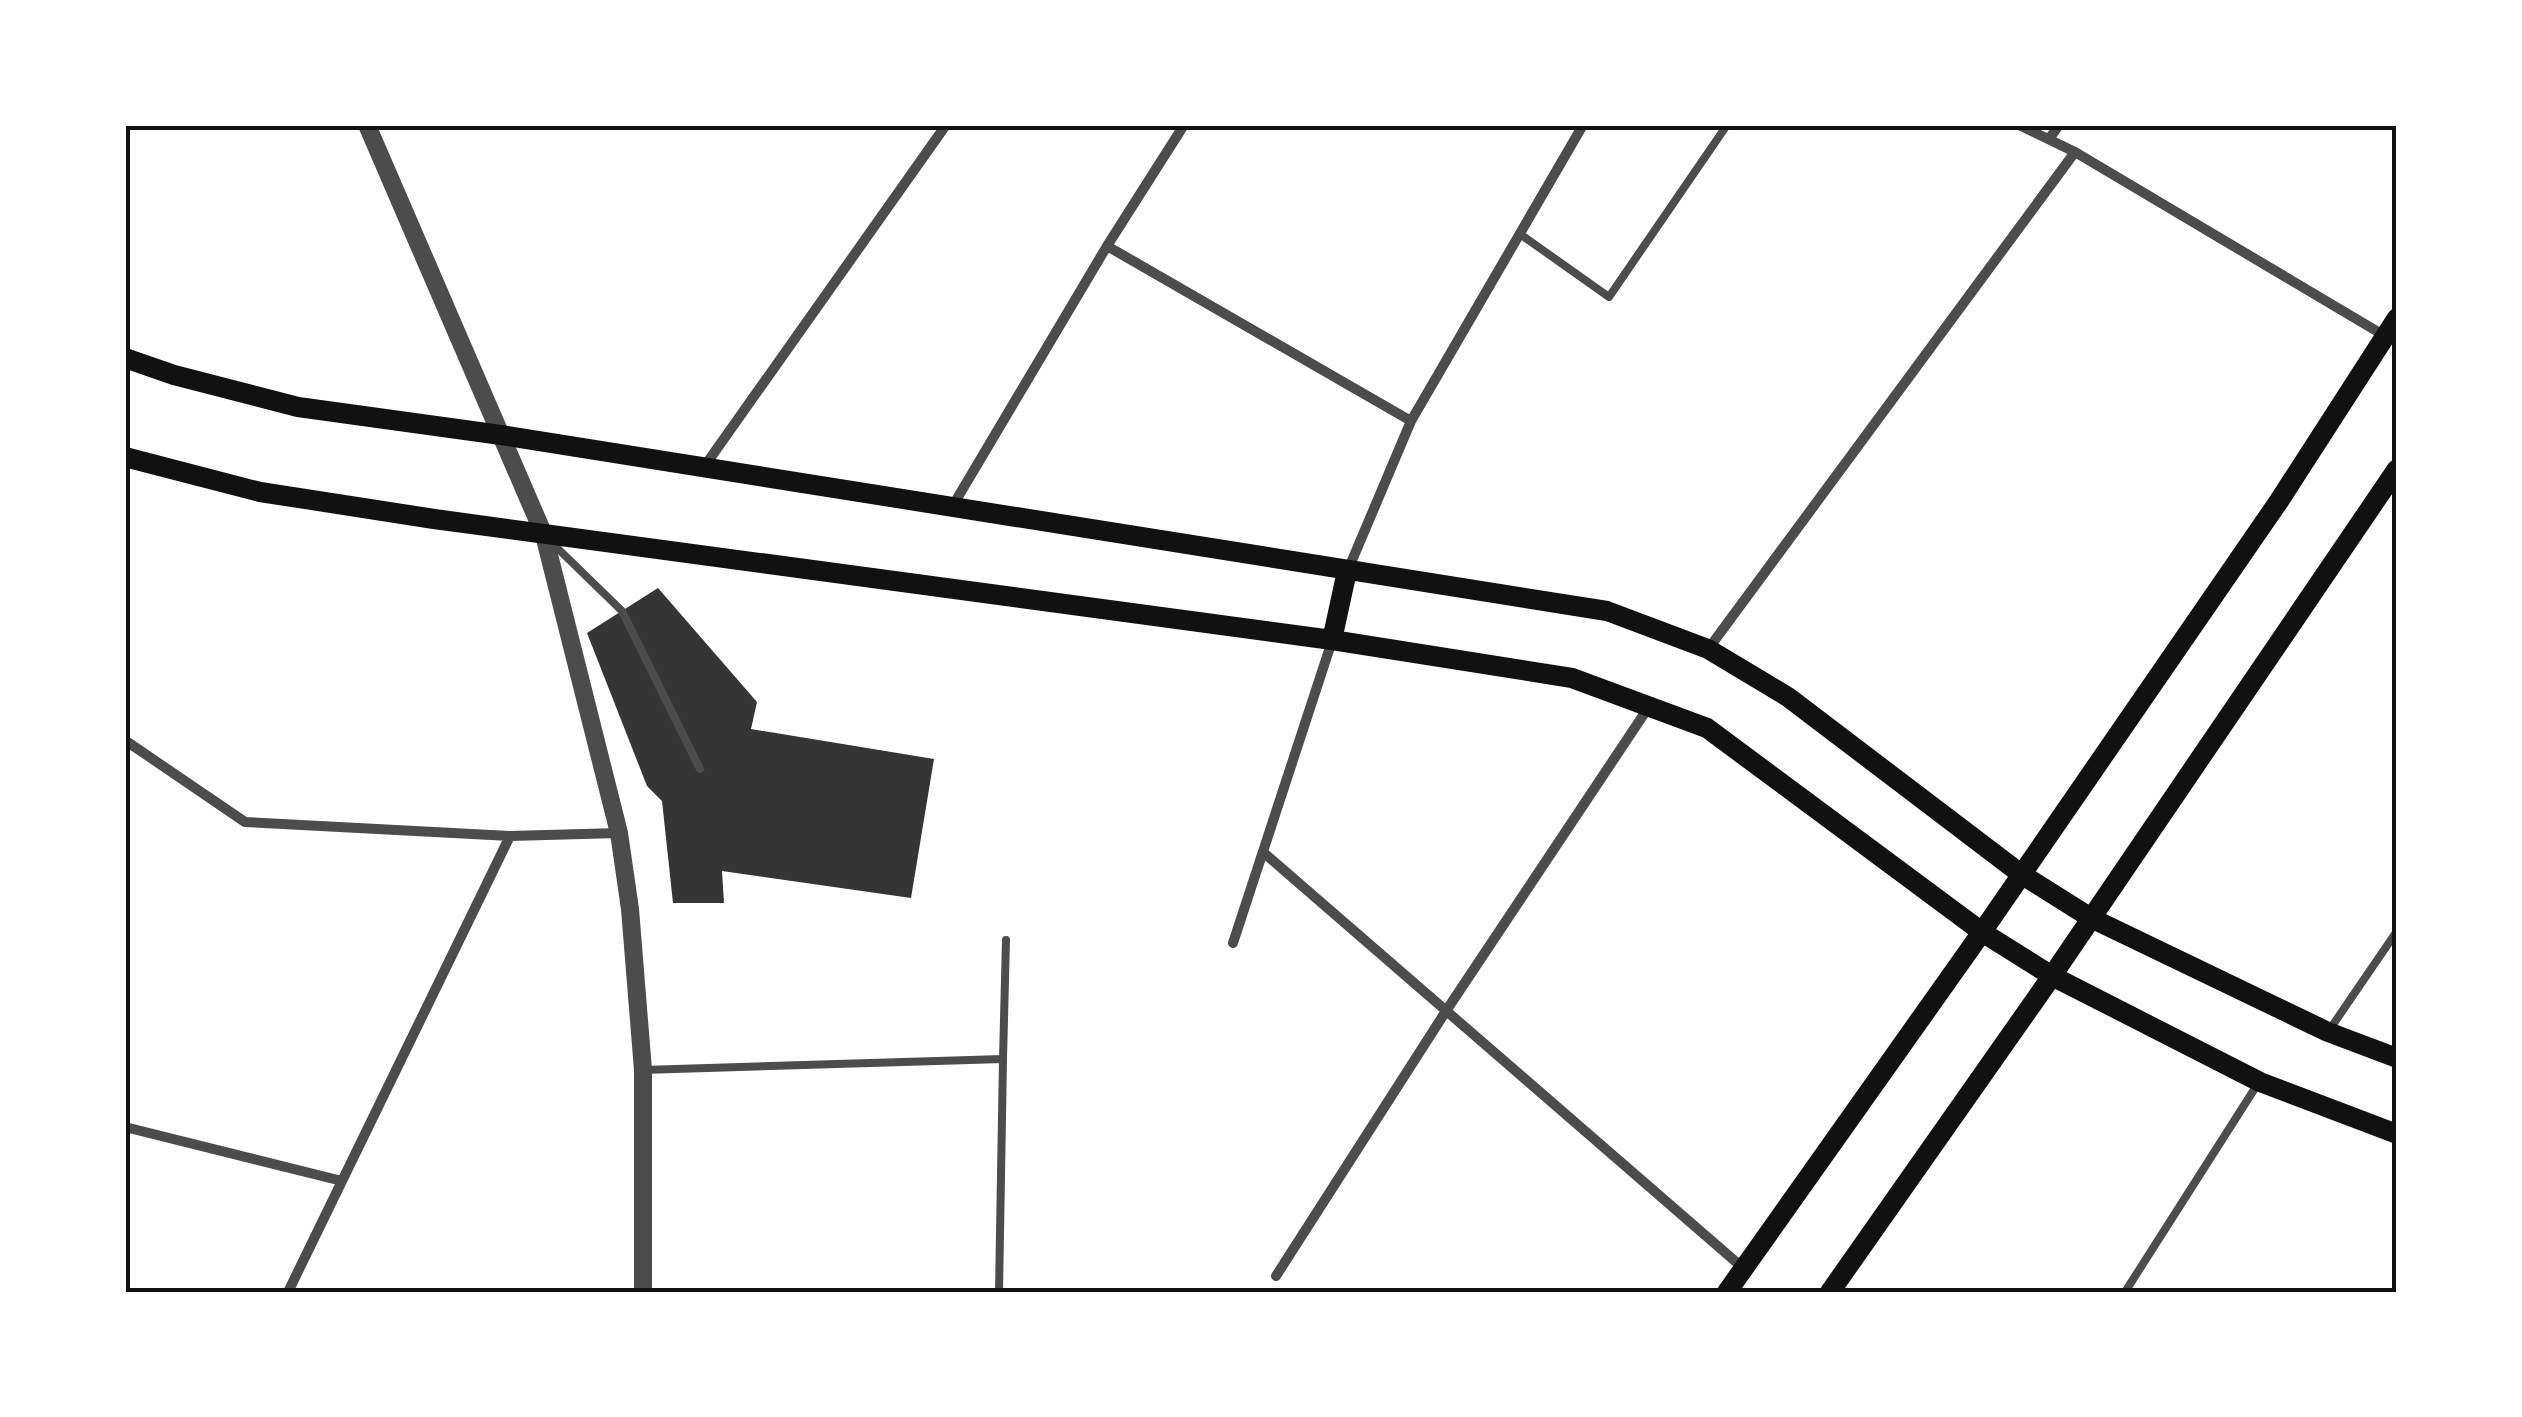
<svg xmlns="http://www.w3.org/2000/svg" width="2522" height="1417" font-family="Rubik,sans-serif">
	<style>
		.building { fill: #353535 }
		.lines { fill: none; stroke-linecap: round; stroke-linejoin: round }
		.service { stroke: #4c4c4c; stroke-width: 8 }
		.minor { stroke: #4c4c4c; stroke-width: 10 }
		.tertiary { stroke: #4c4c4c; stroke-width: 18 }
		.secondary { stroke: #111; stroke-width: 20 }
		.neatline { fill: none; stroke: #111; stroke-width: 4 }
	</style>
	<rect width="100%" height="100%" fill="#fff"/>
	<path class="building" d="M658,588L757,702L751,729L934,759L911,898L722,871L724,903H673L662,801L647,786L587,633Z"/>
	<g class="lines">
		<path class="service" d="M1520,234L1609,297L1727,125
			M550,541L622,611L700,769
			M2328,1032L2397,931
			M1003,1059L1006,940
			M643,1070L1003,1059L999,1292
			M2125,1292L2257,1085"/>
		<path class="minor" d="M2019,125L2075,152L2385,336
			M2049,139L2059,125
			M1107,246L1411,421
			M704,467L946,125
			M952,507L1107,246L1184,125
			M1348,570L1411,421L1583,125
			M1709,648L2075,152
			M125,748L129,743L245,822L510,836L619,833
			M1263,852L1743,1268
			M1233,943L1332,641
			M125,1127L342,1181
			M1276,1276L1446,1011L1650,705
			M288,1292L510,836"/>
		<path class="tertiary" d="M367,125L544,535L619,833L630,909L643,1070V1292"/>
		<path class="secondary" d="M125,358L174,375L298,407L501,435L1607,611L1708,649L1788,697L2021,874L2091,918L2328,1032L2397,1058
			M125,457L260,492L434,519L1332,640L1572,678L1707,728L1982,932L2052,976L2260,1082L2397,1134
			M1332,640L1347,571
			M1727,1292L1982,932L2279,501L2397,318
			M1830,1292L2052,976L2397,469"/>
	</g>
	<rect width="2522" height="1417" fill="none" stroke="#ffffff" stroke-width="255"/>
	<rect x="128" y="128" width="2266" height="1162" class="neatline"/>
</svg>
